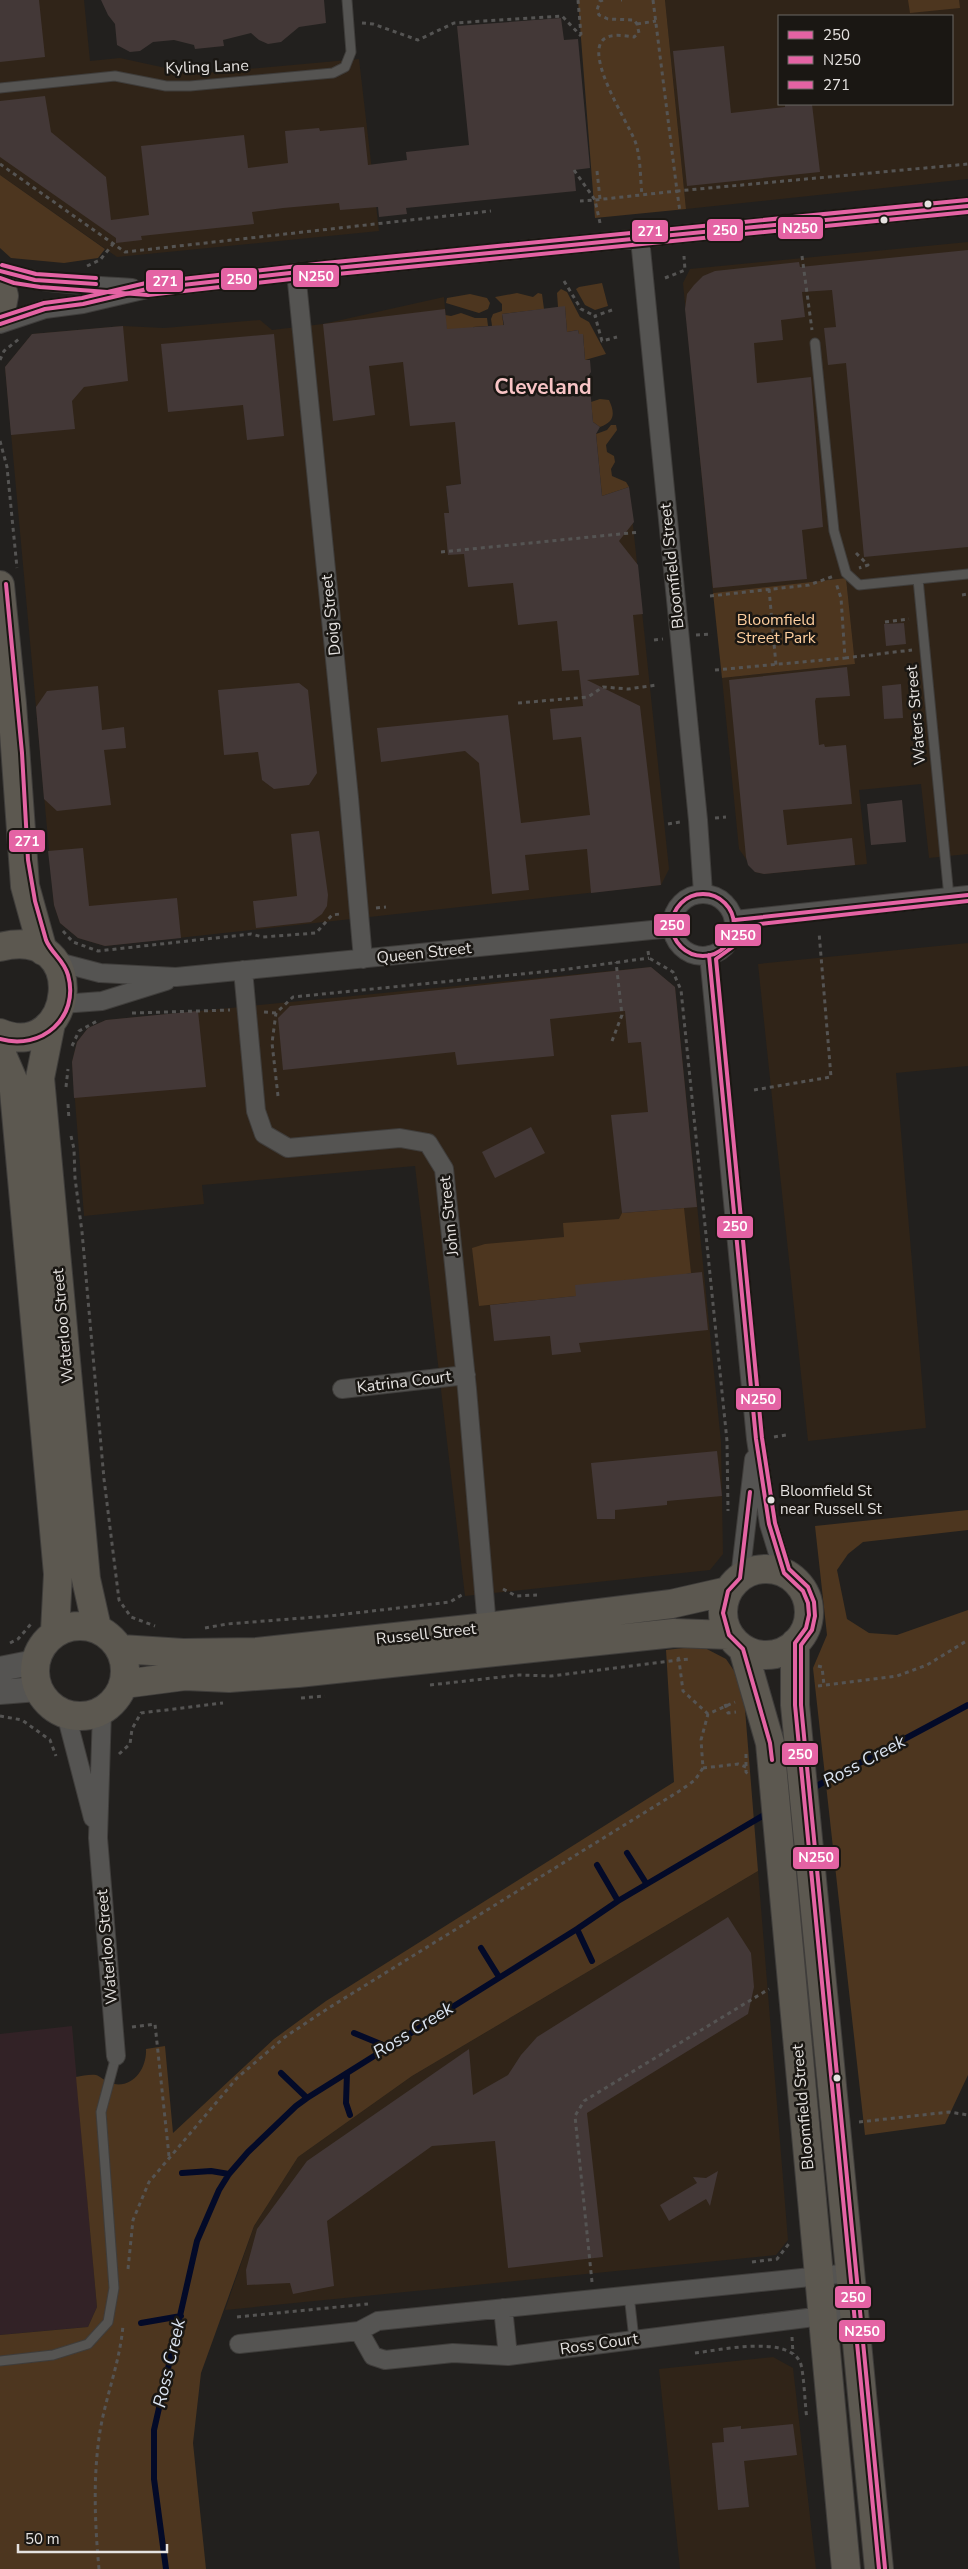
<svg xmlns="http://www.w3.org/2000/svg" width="968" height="2569" font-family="'Nunito Sans',sans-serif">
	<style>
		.commercial { fill: #302418; fill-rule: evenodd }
		.education { fill: #322226 }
		.green { fill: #4d361f }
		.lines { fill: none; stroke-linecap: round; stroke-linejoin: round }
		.stream { stroke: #030a28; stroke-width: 6 }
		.building { fill: #433837 }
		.service-casing { stroke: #3f3d3b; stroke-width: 11 }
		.minor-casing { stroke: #3f3d3b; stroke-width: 20 }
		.secondary-casing { stroke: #3f3d3b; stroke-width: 26 }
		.trunk-casing { stroke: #3f3d3b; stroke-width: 30 }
		.path { stroke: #555453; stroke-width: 3; stroke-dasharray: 4 4; stroke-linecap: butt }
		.service { stroke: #555452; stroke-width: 9 }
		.minor { stroke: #555452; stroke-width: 18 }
		.secondary { stroke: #555452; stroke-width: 24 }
		.trunk { stroke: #5c5850; stroke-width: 28 }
		.bus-1-casing { stroke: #1a1713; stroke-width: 8 }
		.bus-2-casing { stroke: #1a1713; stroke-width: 8 }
		.bus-3-casing { stroke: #1a1713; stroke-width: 8 }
		.bus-1 { stroke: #e463a4; stroke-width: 4 }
		.bus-2 { stroke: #e463a4; stroke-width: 4 }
		.bus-3 { stroke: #e463a4; stroke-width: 4 }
		.bus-dot { fill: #e5e2e0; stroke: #1a1713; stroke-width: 2 }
		.labels { text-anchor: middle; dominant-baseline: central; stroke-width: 5; stroke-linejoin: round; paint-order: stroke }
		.bus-label { font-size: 15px; fill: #e5e2e0; stroke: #1a1713; text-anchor: start }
		.street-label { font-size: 16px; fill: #e5e2e0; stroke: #1a1713 }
		.park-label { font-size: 16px; fill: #fdce9e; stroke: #1a1713 }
		.water-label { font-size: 18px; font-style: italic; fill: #dbe4f1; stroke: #1a1713 }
		.district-label { font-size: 21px; font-weight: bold; fill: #f9c5c6; stroke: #1a1713 }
		.line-badge { stroke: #1a1713; stroke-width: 2 }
		.badge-label { font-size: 14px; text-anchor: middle; font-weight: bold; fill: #fff }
	</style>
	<rect width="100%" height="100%" fill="#22201e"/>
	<path class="commercial" d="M0,0H84L90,61L120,58L193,74L359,59L379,231L117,257L0,175Z
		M665,0H968V179L686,209ZM779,16H952V104H779Z
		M968,242V854L929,858L921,784L859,790L867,864L764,874L755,872L739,849L722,678L855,664L846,578L713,593L683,283L690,269Z
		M444,297L461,484L446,486L449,513L602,496L629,487L669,869L661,885L105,946L78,938L60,923L54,905L5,367L32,334L123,326L164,328L260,320L272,330L323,324Z
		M968,943V1066L896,1073L926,1428L808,1441L758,964Z
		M651,967L675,987L721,1442L723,1554L710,1570L465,1596L415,1166L202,1185L204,1204L84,1216L72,1062L77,1042L88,1028L106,1020Z
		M758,1871L788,2240L776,2255L225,2310L254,2226L298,2157L412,2076Z
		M773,2357L793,2368L816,2569H680L659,2369Z"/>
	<path class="education" d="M72,2026L97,2307L88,2327L0,2335V2034Z"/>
	<path class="green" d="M578,0H665L686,209L595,218Z
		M908,0H959L960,8L910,13Z
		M0,175L105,249L98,258L64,263L11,258L0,248Z
		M602,283L608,306L595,310L585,305L576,289L579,287Z
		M561,289L567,292L580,317L589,322L606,354L585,360L583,334H579L578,330L567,332L565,307H558L557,293Z
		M517,293L533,297L538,293L542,294L544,309L502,314L505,337L494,339L491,319L493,314L502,311V304L495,297Z
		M470,294L487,298L490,303L488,309L479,313L446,303L447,298Z
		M461,313L475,318H487L488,326L473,327V331L447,334L445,315L451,316Z
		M600,399L609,400C615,413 615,422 600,427L593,422L591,402Z
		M611,425H616L617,430L606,445L607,452L614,456L615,462L611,469L612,476L626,482L629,487L602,496L596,434L607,430Z
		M846,578L855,664L722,678L713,593Z
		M684,1208L691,1273L577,1296L479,1306L472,1248L485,1244L564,1237L563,1223L619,1219L622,1213Z
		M968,1510V1530L863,1542L848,1554L837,1570L847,1619L869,1633L897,1635L968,1610V2075L945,2124L865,2135L813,1668L827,1635L815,1526Z
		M701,1646L726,1659L743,1684L758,1871L412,2076L298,2157L254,2226L201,2373L193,2443L206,2569H0V2335L88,2327L97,2307L76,2077C82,2076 90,2074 96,2075C100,2076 105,2081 110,2083C132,2090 147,2069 146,2049L165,2046L173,2133L274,2039L326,2001L674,1782L666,1650Z"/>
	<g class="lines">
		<path class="stream" d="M811,1789L968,1705
			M627,1853L646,1883
			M597,1865L618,1901
			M577,1929L592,1961
			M481,1948L499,1977
			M354,2033L388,2047
			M281,2073L307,2098
			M347,2073L346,2103L350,2115
			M182,2173L211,2171L229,2174
			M141,2323L181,2316
			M166,2569L154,2479V2430L197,2241L219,2190L229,2174L248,2152L296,2106L307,2098L577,1929L618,1901L769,1812"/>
	</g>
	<path class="building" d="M0,0H39L45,57L0,62Z
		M101,0H324L326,23L299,27L281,42L268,44L259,40L251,33L223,40L224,46L195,49L194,45L174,40L153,42L140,51L130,52L117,45L115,24L108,15Z
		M561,18L564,40L578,39L590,168L574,170L576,191L406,208L407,214L379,217L378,207L340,210L339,203L283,208L252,212L254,224L141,236L142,240L116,243V238L0,157V101L45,96L51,132L106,177L111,220L149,215L141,146L244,135L248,168L288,163L285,131L319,128L320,131L364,127L368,165L407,160L406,152L469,145L457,26Z
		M724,46L731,113L785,107V104H812L820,172L687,186L673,51Z
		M968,250V547L864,557L846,363L828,365L824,328L836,327L832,290L802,292L805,317L781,320L783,340L754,343L757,383L811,377L823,527L802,530L807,579L713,588L685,309L687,294L694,285L703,276L715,271L799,262L800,267Z
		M565,306L567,332L578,330L579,334H583L585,360H590L591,372L589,375L593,422L600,427L596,434L602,496L629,487L634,522L619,541L638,565L643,614L633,615L639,675L587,680L640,706L661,885L591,893L587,849L525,855L529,890L492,894L479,763L465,751L381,762L377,728L508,715L521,823L590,815L581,737L553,740L550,709L583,706L579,670L562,671L557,621L518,625L513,583L468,587L464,554L448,555L444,513H449L446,486L461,484L455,422L410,426L403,362L369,366L375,415L333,421L323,324L445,309L447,329L504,325L502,314Z
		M123,326L128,381L84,387L72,401L75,429L11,435L5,367L32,334Z
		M274,334L284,436L247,440L243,405L168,412L161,344Z
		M904,623L906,644L886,646L884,624Z
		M847,667L850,696L816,698L815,701L819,745L824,744L825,747L846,745L852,804L783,810L787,845L852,838L855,865L764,874L755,872L748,865L746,857L729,680Z
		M299,683L308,690L317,773L309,785L274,789L262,780L258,752L224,755L218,690Z
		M901,684L903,718L884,719L882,686Z
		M98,686L102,730L124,727L126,748L104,750L111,805L57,811L44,799L36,707L47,691Z
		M902,800L906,842L871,845L867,804Z
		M319,831L328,895L327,906L322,914L311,922L256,928L253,901L297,896L291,834Z
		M83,848L89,906L177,898L181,938L105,946L78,938L60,923L54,905L48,851Z
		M651,967L675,987L697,1207L622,1213L611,1115L648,1112L641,1042L628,1043L625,1011L550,1019L554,1056L457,1065L455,1052L283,1070L278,1018L290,1006Z
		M198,1011L206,1087L74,1098L72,1062L77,1042L88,1028L106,1020Z
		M531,1127L545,1153L495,1178L482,1152Z
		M702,1272L708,1330L579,1343L581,1352L552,1355L550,1336L494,1341L490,1305L576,1296L575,1285Z
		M717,1451L722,1496L667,1501V1505L615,1510V1519H597L591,1463Z
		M728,1917L751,1953L754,1987L748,2014L587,2113L603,2257L508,2268L495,2141L432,2146L327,2221L334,2286L293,2294L290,2283L247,2285L246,2270L257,2229L307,2161L469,2049L473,2095L508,2075L521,2055L537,2037Z
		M718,2171L710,2206L706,2199L669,2221L660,2205L697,2183L693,2177L706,2178Z
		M793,2424L797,2455L744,2461L749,2507L718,2510L712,2443L724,2442L723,2428L741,2426V2429Z"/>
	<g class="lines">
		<g class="service-casing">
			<path id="service" d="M0,88L115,76L166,86H190L333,73L345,67L351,52L347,0
				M815,343L834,531L846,573L859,585L918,579
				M949,897L918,579L968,574
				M629,2295L634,2339
				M0,2361L53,2355L88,2344L108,2322L114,2288L101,2112L116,2056"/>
		</g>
		<g class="minor-casing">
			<path id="minor" d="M640,239L698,820L703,893
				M0,271C41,286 88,284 132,288
				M296,272L349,798L363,959
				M0,324L45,309L83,304L147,289L326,269L968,206
				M672 925a31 31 0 1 1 62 0a31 31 0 1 1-62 0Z
				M735,920L968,895
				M709,955L756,1439L769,1524L784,1573
				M54,961L100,973L176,977L672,928
				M243,970L256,1111L264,1134L288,1148L400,1138L428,1143L444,1169L467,1389L487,1627
				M62,1004L102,1001L166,981
				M342,1389L466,1375
				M740,1578L754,1459
				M102,1711L98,1838L116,2056
				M66,1714L93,1818
				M503,2308L508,2356
				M359,2331L373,2356L385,2360L453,2353L508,2356L854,2312
				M239,2344L359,2331L378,2321L850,2273"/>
		</g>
		<g class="secondary-casing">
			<path id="secondary" d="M0,1669L35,1662
				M0,1692L38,1689"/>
		</g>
		<g class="trunk-casing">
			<path id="trunk" d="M0,280L4,296L0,317
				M0,585L12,704L25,886L43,951
				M0,947C93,924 74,1064 0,1033
				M51,1023L40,1078L86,1579L97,1628
				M0,1050L13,1080L58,1574L55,1632
				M723 1612a43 43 0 1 1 86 0a43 43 0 1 1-86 0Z
				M35 1671a45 45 0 1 1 90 0a45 45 0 1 1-90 0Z
				M795,1643V1705L879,2569
				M121,1649L183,1653L257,1652L487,1627L671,1604L728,1591
				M743,1649L770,1743L846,2569
				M124,1684L185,1676L229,1678L298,1673L674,1633L729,1635"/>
		</g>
		<path class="path" d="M578,0L581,35
			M603,0L600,1L597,10L599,15L608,19L634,20L637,24L639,33L634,37C626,36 611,33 604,39C584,55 627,121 635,141C641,157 640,178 642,195
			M621,0H622
			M653,0L677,191L968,164
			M362,23L373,24L418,40L454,23L562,16L581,36
			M637,24L656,21
			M0,164L125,252L491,211
			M574,170L595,200L580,201
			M597,171L600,199
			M600,223L595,200L677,191L680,212
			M802,256L812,330
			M87,266L100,260L113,244
			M665,278L685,270L684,256
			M564,281L581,309L595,316
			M612,310L595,316L602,341L617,337
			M0,360L4,351L19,339
			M0,441L7,467L17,568
			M441,552L640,532
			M856,553L868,565L859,568
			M769,589L776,665
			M962,595L968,594
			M710,596L809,585L834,576
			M885,622L909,619
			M696,635L712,634
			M654,640L663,639
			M845,658L912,650
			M715,670L845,658L841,598L836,583
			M518,703L588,697L603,687L628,689L657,685
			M715,818L726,817
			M668,824L680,822
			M376,908L386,907
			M63,931L73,942L98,951L251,934L263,937L316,933L332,915L340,914
			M648,951L649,958L673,972L681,990L727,1441L728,1511
			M264,1012L276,1013
			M132,1013L230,1010
			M612,1041L622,1015L616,962
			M72,1046L79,1031L99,1020
			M66,1087L68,1069
			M754,1090L831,1077L819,932
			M278,1096L272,1043L276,1013L293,997L561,970L649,958
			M68,1104L69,1120
			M71,1136L74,1149L75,1178L82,1232L104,1479L119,1600L131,1617L155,1626
			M774,1437L786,1435
			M503,1589L516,1596L537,1595
			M205,1628L227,1624L329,1616L450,1602L465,1593
			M10,1643L18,1639L31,1624
			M678,1657L679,1660L691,1659
			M818,1666L822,1667L824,1685
			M430,1685L519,1675L551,1676L679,1660L683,1691L708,1714
			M818,1686L897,1676L927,1665L968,1640
			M301,1698L325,1696
			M725,1704L728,1713L736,1712
			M0,1716L22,1720L50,1740L56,1756
			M119,1754L130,1744L132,1729L141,1713L223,1703
			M746,1754V1772L750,1775
			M703,1768L738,1764L746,1767
			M132,2027L155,2024L169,2156
			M859,2122L949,2112L968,2115
			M752,2262L777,2259L791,2241
			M128,2269L133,2220L149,2182L237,2078L285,2037L327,2009L681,1790L695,1780L703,1768L701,1740L708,1714L735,1702
			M592,2282L575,2116L584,2101L769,1989
			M237,2317L368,2304
			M792,2337L793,2354
			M695,2353C720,2350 787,2335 800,2362C804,2370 805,2408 807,2419
			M99,2569C95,2526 93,2481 99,2438C104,2400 120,2364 123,2325"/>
		<use href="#service" class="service"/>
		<use href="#minor" class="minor"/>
		<use href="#secondary" class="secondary"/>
		<use href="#trunk" class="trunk"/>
		<g class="bus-1-casing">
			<path id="bus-1" d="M0,271L35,280L96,284
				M0,324L45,309L83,304L147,289L326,269L968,206
				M672 925a31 31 0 1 1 62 0a31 31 0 1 1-62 0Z
				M735,920L968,895
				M709,955L756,1439L769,1524L784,1573L803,1591L808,1603L809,1615L806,1628L795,1643V1705L879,2569
				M750,1492L740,1578L728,1591L723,1613L729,1635L743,1649L770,1743L772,1760"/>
		</g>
		<g class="bus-2-casing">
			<path id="bus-2" d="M0,278L14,283L40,287L148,295L327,275L968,212
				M885,2568L801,1705V1645L812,1630L815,1616L814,1602L808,1587L789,1569L775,1523L762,1438L716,959L734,946L741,926L968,901"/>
		</g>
		<g class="bus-3-casing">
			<path id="bus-3" d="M2,265L36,274L96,278
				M0,317L44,303L82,298L146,283L325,263L967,200
				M0,1039C41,1051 80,1018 68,975C64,960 51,953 46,940L35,901L28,860L22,753L6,584"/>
		</g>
		<use href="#bus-1" class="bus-1"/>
		<use href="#bus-2" class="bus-2"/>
		<use href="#bus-3" class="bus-3"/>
	</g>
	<g class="bus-dot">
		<circle cx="928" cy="204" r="4.5"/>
		<circle cx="884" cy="220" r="4.5"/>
		<circle cx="771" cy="1500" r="4.5"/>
		<circle cx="837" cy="2078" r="4.5"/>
	</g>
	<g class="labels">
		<g class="bus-label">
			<text x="780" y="1491">Bloomfield St<tspan x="780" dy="18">near Russell St</tspan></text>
		</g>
		<g class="street-label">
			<text transform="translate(207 67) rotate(-2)">Kyling Lane</text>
			<text transform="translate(672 566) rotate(-96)">Bloomfield Street</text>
			<text transform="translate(331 615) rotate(-96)">Doig Street</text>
			<text transform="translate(916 715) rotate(-95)">Waters Street</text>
			<text transform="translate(424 953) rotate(-6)">Queen Street</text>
			<text transform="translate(449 1216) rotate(-96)">John Street</text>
			<text transform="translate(63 1326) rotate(-95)">Waterloo Street</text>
			<text transform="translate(404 1382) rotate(-7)">Katrina Court</text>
			<text transform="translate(426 1634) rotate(-6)">Russell Street</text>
			<text transform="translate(107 1947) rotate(-95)">Waterloo Street</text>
			<text transform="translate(803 2107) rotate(-95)">Bloomfield Street</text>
			<text transform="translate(599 2344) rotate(-8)">Ross Court</text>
		</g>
		<g class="park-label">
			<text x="776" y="620">Bloomfield<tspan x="776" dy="18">Street Park</tspan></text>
		</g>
		<g class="water-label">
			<text transform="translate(864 1761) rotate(-28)">Ross Creek</text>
			<text transform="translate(413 2030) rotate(-32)">Ross Creek</text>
			<text transform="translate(169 2363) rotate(-77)">Ross Creek</text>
		</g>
		<g class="district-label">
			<text x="543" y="387">Cleveland</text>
		</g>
	</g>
	<g class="line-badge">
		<rect x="777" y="216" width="47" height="24" rx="5" fill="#e463a4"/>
		<rect x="706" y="218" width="38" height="24" rx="5" fill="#e463a4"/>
		<rect x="631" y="219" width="38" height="24" rx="5" fill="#e463a4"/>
		<rect x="292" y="264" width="48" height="24" rx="5" fill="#e463a4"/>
		<rect x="220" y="267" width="38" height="24" rx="5" fill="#e463a4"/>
		<rect x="145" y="269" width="39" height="24" rx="5" fill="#e463a4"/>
		<rect x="8" y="829" width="38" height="24" rx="5" fill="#e463a4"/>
		<rect x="653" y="913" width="38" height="24" rx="5" fill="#e463a4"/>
		<rect x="714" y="923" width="48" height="24" rx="5" fill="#e463a4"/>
		<rect x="716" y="1215" width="38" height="24" rx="5" fill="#e463a4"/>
		<rect x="735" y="1387" width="47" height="24" rx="5" fill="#e463a4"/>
		<rect x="781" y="1742" width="38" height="24" rx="5" fill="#e463a4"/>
		<rect x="792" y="1846" width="48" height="24" rx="5" fill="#e463a4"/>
		<rect x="834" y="2285" width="38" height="24" rx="5" fill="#e463a4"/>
		<rect x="838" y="2319" width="48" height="24" rx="5" fill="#e463a4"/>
	</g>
	<g class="badge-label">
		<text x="800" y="233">N250</text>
		<text x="725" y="235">250</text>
		<text x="650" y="236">271</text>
		<text x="316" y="281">N250</text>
		<text x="239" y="284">250</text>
		<text x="165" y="286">271</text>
		<text x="27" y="846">271</text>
		<text x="672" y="930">250</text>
		<text x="738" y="940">N250</text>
		<text x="735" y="1231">250</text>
		<text x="758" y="1404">N250</text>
		<text x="800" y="1759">250</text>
		<text x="816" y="1862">N250</text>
		<text x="853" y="2302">250</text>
		<text x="862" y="2336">N250</text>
	</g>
	<rect x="778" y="15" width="175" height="90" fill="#1a1713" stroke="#6b6865"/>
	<rect x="788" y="31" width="25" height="8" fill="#e463a4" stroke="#6b6865"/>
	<text x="823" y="40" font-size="15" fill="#e5e2e0">250</text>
	<rect x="788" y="56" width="25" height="8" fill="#e463a4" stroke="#6b6865"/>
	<text x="823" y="65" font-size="15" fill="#e5e2e0">N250</text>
	<rect x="788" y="81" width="25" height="8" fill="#e463a4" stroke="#6b6865"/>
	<text x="823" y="90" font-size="15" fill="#e5e2e0">271</text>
	<path d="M18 2544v8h149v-8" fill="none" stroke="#e5e2e0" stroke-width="2.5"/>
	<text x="25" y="2544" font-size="15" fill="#e5e2e0" stroke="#1a1713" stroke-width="4" paint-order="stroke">50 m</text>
</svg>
